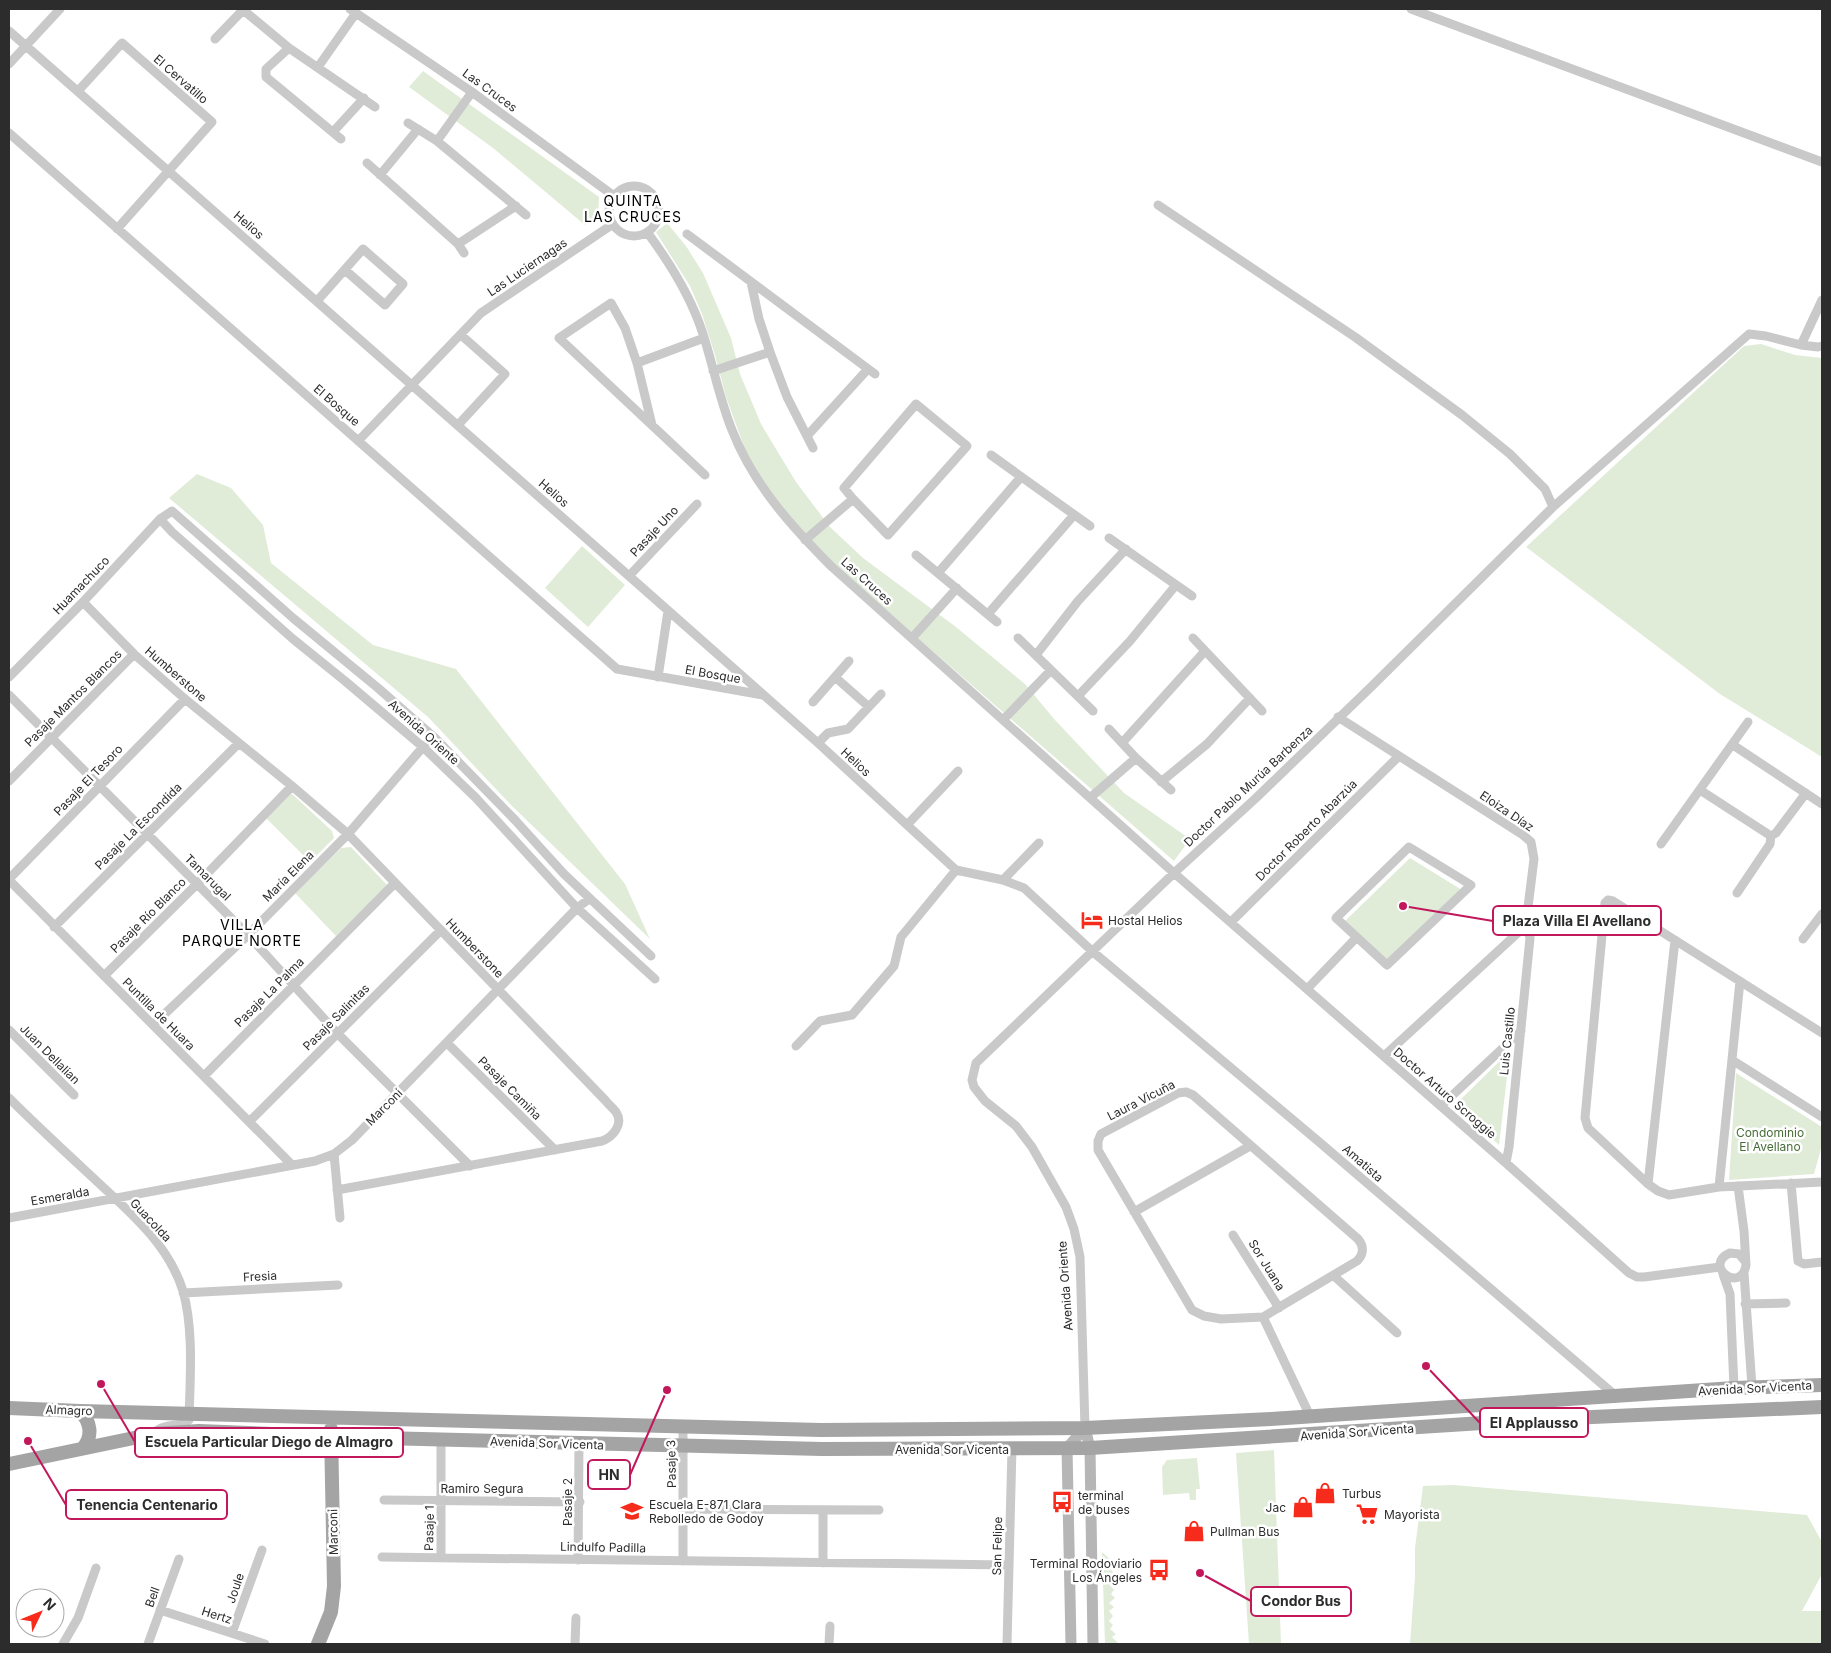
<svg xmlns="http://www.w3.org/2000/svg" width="1831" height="1653" font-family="Inter,sans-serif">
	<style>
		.green { fill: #e0ecd8 }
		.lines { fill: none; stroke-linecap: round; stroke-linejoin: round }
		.street { stroke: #c9c9c9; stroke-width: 9 }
		.secondary { stroke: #b6b6b6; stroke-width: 11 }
		.primary { stroke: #a4a4a4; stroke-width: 14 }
		.labels { text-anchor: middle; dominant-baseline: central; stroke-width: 5; stroke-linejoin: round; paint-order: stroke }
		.street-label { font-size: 12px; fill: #2c2c2c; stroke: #fff }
		.poi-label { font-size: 12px; fill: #2c2c2c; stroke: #fff; text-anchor: start }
		.park-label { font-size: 12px; fill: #476c36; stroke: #fff }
		.neighbourhood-label { font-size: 14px; letter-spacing: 1px; fill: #000; stroke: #fff }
		.leader { fill: none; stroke: #c2185b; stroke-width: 2 }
		.callout-dot { fill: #c2185b; stroke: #fff; stroke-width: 2 }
		.callout { fill: #fff; stroke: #c2185b; stroke-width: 2 }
		.callout-label { font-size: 14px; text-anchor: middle; font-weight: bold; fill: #2c2c2c }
	</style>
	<rect width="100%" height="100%" fill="#fff"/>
	<path class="green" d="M423,71L599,197L598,219L585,225L493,148L409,87Z
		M667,223L686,246L703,273L731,338L740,374L761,424L796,482L830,527L863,558L956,627L1025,684L1055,720L1124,793L1190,839L1174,861L850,579L794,523L768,489L746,452L726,397L715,355L702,314L690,286L656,232Z
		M1761,344L1795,355L1822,358V757L1720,694L1526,547L1744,346Z
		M197,474L231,488L263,525L271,563L373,645L456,669L625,884L650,939L512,806L428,717L169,498Z
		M582,546L625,585L588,627L545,588Z
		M290,792L332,831L334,838L310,862L266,818Z
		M351,847L388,886L336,936L295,893L341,848Z
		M1410,858L1462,890L1387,961L1344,922Z
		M1510,1051L1499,1145L1456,1104Z
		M1736,1073L1822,1127V1145L1814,1174L1729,1180Z
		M1274,1450L1281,1644H1249L1236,1453Z
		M1197,1458L1200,1489H1196V1500H1190L1189,1493L1163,1495L1162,1467L1167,1460Z
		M1453,1485L1807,1515L1822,1542V1574L1802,1611H1822V1644H1410L1415,1577V1548L1423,1486Z
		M1102,1552L1114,1563L1109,1568L1113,1572L1110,1576L1114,1580L1110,1585L1114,1590L1111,1594L1115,1598L1109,1603L1114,1607L1109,1611L1113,1616L1109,1621L1113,1625L1110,1629L1116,1634L1112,1637L1119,1644H1105Z"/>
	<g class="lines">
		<path class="street" d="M242,9L289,48L375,107
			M350,9L472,92L614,196
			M1411,9L1822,162
			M9,31L629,576L818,743L956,870L1003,880L1024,888L1092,951L1318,1141L1616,1396
			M215,39L243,10
			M289,48L266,69V77L341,139
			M9,64L60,9
			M318,67L356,13
			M78,91L122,43L212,122L117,229
			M408,123L437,141L526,215
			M333,132L364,98
			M9,133L617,669L763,695
			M437,141L472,92
			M367,163L458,244L464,253
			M380,175L418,129
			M609 211a25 25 0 1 1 50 0a25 25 0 1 1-50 0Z
			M1158,205L1355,337L1462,415L1510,454L1545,489L1553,507
			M647,232C670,263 690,295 702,331C713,364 719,398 732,430C753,484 791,526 832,567L1174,873L1506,1163L1629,1273L1637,1277H1644L1720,1267
			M687,234L875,374
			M458,244L516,206
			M751,282L759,319L770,352
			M317,301L363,249L403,284L385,305L345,270
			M704,338L637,363L625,328L611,303L559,338L705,475
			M1801,345L1818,347L1822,346
			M637,363L652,425
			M713,371L770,352L787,397L813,448
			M458,425L505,374L461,335
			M807,436L867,370
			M358,441L481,313L613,224
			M991,455L1090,526
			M160,519L172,532L293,639L345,681L423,747L476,798L577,908L655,979
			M1109,538L1192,596
			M805,540L853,499L888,535L967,446L916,404L844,488L853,499
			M916,555L997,622
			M938,573L1021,477
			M629,576L697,504
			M83,602L134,654L185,699L292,786L348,834L605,1100C608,1104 613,1108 616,1112C624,1124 613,1137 602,1141L337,1190
			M988,614L1074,515
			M912,638L957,588
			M1018,638L1093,711
			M1193,638L1262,711
			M1036,655L1078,601L1126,549
			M9,677L83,602L160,519L172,511L293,618L378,688L435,738L515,820L564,874L651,956
			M658,677L668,611
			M835,677L869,707
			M9,695L248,935L337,1033L470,1166
			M1078,696L1130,641L1176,585
			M813,702L849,661
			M1338,717L1523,835L1531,842L1534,859L1526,923L1522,929L1384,1056
			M1004,719L1051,670
			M1109,729L1136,758L1171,790
			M818,743L828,733L848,729L881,694
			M1122,743L1205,651
			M1733,745L1822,804
			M9,781L134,654
			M1161,782L1207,744L1250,698
			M1700,790L1771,836L1770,844L1737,893
			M1091,797L1136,758
			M907,825L958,771
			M1771,836L1776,833L1806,793
			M1661,844L1748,722
			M1409,847L1471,885L1387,965L1336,918Z
			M9,879L185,699
			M9,880L292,1165
			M1003,880L1039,843
			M1231,922L1399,756
			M54,927L239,743
			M1803,939L1822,914
			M104,976L197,884L292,786
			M1307,989L1356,938
			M153,1025L248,935L348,834L423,747L435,738
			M9,1030L74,1095
			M1822,1033L1613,901L1608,900L1605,903L1585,1118L1588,1128L1648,1184L1658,1191L1669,1195L1719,1187L1822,1182
			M447,1043L555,1150
			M796,1046L820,1021L852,1015L894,966L901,937L956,870
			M1732,1060L1822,1117
			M204,1076L395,883
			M1186,1092L1193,1095L1358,1239C1364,1246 1364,1254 1357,1261L1263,1317L1221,1319L1204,1316L1192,1310L1098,1150V1141L1101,1134L1178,1093Z
			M9,1098C35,1124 62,1149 89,1174C125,1208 168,1242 183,1291C194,1329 190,1380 189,1420C178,1429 166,1421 153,1434
			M1441,1106L1521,1031
			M250,1121L441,930
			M334,1154L340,1218
			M1506,1163L1509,1147L1530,938L1526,923
			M1791,1183L1798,1261L1804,1264L1822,1262
			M1648,1184L1675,940
			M1738,1186L1744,1231L1746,1265C1741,1295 1702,1265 1730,1253L1739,1254L1745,1261
			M1719,1187L1740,981
			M1134,1212L1250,1146
			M9,1218L315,1161L334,1154L352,1140L577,908L589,899
			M1233,1235L1279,1308
			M1744,1273L1752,1387
			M1723,1274L1730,1294L1734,1388
			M1334,1276L1397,1333
			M183,1293L338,1285
			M1745,1304L1786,1303
			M1263,1317L1310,1416
			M1085,1428L1080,1257L1074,1229L1066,1207L1032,1147L1016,1126L985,1101L974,1087L972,1080L976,1063L1174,873L1256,798L1372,686L1553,507L1749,334L1766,336L1801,345L1822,300
			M384,1500L580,1502
			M684,1509L879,1510
			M382,1557L1009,1565
			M441,1558V1440
			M578,1560L579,1444
			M683,1561V1427
			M823,1563V1510
			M160,1610L265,1644
			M232,1633L262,1550
			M63,1644L78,1618L96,1568
			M148,1644L179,1559
			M575,1644L576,1618
			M829,1644L830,1626
			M1007,1644L1012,1448"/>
		<path class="secondary" d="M1085,1428L1090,1448L1093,1644
			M1071,1644L1067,1448L1085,1428"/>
		<path class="primary" d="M9,1408L80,1411L821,1430L1085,1428L1271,1419L1734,1388L1822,1385
			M80,1411C91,1422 93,1436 83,1448
			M9,1464L153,1434L199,1431L343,1437L822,1449L1090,1448L1547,1419L1822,1407
			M318,1644L331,1612L334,1586L331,1429"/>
	</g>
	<defs>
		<g id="hotel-bare" transform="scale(1.725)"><path d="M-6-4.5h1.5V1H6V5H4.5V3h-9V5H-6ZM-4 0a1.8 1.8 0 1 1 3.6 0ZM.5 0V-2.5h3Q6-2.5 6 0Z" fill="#f72b1b" stroke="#fff" stroke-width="2.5" paint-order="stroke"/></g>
		<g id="shop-bare" transform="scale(1.725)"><path d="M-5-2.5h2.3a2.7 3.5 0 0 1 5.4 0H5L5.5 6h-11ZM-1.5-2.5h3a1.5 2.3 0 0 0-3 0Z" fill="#f72b1b" stroke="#fff" stroke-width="2.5" paint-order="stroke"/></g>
		<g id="bus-bare" transform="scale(1.725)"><path d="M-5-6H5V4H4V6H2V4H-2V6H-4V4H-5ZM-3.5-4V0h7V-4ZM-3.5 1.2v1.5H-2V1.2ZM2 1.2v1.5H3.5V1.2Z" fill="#f72b1b" stroke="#fff" stroke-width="2.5" paint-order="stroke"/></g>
		<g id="school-bare" transform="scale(1.725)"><path d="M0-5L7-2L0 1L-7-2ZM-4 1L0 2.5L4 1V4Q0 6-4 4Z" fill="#f72b1b" stroke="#fff" stroke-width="2.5" paint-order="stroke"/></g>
		<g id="supermarket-bare" transform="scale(1.725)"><path d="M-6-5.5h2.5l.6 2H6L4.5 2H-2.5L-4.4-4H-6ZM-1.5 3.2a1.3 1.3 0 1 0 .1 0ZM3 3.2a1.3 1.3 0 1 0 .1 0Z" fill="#f72b1b" stroke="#fff" stroke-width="2.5" paint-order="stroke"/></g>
	</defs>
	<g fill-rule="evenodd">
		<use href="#hotel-bare" x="1092" y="920"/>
		<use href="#shop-bare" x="1325" y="1493"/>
		<use href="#bus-bare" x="1062" y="1502"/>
		<use href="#shop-bare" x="1303" y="1507"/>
		<use href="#school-bare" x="632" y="1511"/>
		<use href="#supermarket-bare" x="1367" y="1514"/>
		<use href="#shop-bare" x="1194" y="1531"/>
		<use href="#bus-bare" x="1159" y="1570"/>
	</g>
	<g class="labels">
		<g class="street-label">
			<text transform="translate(181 79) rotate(41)">El Cervatillo</text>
			<text transform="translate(490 90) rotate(36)">Las Cruces</text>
			<text transform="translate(249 225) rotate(41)">Helios</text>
			<text transform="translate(527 267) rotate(-34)">Las Luciernagas</text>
			<text transform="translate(337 405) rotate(41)">El Bosque</text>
			<text transform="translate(554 493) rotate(41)">Helios</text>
			<text transform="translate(654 531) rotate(-47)">Pasaje Uno</text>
			<text transform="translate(867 581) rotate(42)">Las Cruces</text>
			<text transform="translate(81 585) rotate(-46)">Huamachuco</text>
			<text transform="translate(176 674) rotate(41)">Humberstone</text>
			<text transform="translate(713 674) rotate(10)">El Bosque</text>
			<text transform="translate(73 698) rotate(-45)">Pasaje Mantos Blancos</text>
			<text transform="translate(424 732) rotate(42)">Avenida Oriente</text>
			<text transform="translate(856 762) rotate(43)">Helios</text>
			<text transform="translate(88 780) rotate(-46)">Pasaje El Tesoro</text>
			<text transform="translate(1248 786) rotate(-43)">Doctor Pablo Murúa Barbenza</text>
			<text transform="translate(1507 811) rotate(34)">Eloiza Díaz</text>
			<text transform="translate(138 826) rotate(-45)">Pasaje La Escondida</text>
			<text transform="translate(1306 830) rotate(-45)">Doctor Roberto Abarzúa</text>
			<text transform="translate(288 876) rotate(-45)">María Elena</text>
			<text transform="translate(208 877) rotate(45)">Tamarugal</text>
			<text transform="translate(148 915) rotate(-45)">Pasaje Río Blanco</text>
			<text transform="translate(475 948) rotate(46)">Humberstone</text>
			<text transform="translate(269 992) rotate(-45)">Pasaje La Palma</text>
			<text transform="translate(159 1014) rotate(45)">Puntilla de Huara</text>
			<text transform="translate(336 1017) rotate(-45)">Pasaje Salinitas</text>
			<text transform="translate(1507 1041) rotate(-84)">Luis Castillo</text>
			<text transform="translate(50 1054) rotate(45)">Juan Dellalian</text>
			<text transform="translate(510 1088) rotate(45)">Pasaje Camiña</text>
			<text transform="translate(1445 1093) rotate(41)">Doctor Arturo Scroggie</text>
			<text transform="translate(1141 1100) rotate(-27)">Laura Vicuña</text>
			<text transform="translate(384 1107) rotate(-45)">Marconi</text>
			<text transform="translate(1363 1163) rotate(41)">Amatista</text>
			<text transform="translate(60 1196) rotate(-10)">Esmeralda</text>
			<text transform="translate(151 1220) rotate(47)">Guacolda</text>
			<text transform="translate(1267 1265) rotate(58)">Sor Juana</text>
			<text transform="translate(260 1276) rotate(-3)">Fresia</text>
			<text transform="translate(1065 1286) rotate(-94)">Avenida Oriente</text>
			<text transform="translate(1755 1388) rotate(-3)">Avenida Sor Vicenta</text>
			<text transform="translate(69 1410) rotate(2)">Almagro</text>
			<text transform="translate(1357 1432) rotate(-4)">Avenida Sor Vicenta</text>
			<text transform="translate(547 1443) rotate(2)">Avenida Sor Vicenta</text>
			<text x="952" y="1449">Avenida Sor Vicenta</text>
			<text transform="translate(671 1464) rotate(-91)">Pasaje 3</text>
			<text x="482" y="1488">Ramiro Segura</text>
			<text transform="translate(567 1502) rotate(-90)">Pasaje 2</text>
			<text transform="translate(429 1528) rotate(-89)">Pasaje 1</text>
			<text transform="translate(333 1532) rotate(-91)">Marconi</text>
			<text transform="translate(997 1546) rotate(-89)">San Felipe</text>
			<text transform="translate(603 1547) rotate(1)">Lindulfo Padilla</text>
			<text transform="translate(235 1588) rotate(-71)">Joule</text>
			<text transform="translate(152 1597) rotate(-70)">Bell</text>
			<text transform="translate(217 1615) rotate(18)">Hertz</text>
		</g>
		<g class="poi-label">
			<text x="1108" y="920">Hostal Helios</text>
			<text x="1342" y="1493">Turbus</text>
			<text x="1078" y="1495">terminal<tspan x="1078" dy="14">de buses</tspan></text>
			<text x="649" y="1504">Escuela E-871 Clara<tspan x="649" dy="14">Rebolledo de Godoy</tspan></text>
			<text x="1286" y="1507" text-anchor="end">Jac</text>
			<text x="1384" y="1514">Mayorista</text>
			<text x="1210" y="1531">Pullman Bus</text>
			<text x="1142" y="1563" text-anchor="end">Terminal Rodoviario<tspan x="1142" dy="14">Los Ángeles</tspan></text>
		</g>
		<g class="park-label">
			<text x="1770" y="1132">Condominio<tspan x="1770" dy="14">El Avellano</tspan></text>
		</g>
		<g class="neighbourhood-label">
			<text x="633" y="200">QUINTA<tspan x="633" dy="16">LAS CRUCES</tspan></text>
			<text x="242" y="924">VILLA<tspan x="242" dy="16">PARQUE NORTE</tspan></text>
		</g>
	</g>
	<path class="leader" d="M1403 906L1493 921M1426 1366L1480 1423M101 1384L135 1442M667 1390L630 1475M28 1441L66 1505M1200 1573L1251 1601"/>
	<g class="callout-dot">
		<circle cx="1403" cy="906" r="5"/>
		<circle cx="1426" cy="1366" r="5"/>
		<circle cx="101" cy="1384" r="5"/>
		<circle cx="667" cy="1390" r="5"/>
		<circle cx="28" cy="1441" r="5"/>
		<circle cx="1200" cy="1573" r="5"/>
	</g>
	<g class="callout">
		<rect x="1493" y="906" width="168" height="29" rx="5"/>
		<rect x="1480" y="1408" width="108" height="29" rx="5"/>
		<rect x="135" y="1428" width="268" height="29" rx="5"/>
		<rect x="588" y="1460" width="42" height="29" rx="5"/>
		<rect x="66" y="1490" width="161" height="29" rx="5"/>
		<rect x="1251" y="1587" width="100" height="29" rx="5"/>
	</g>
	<g class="callout-label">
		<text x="1577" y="926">Plaza Villa El Avellano</text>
		<text x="1534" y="1428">El Applausso</text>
		<text x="269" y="1447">Escuela Particular Diego de Almagro</text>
		<text x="609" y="1480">HN</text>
		<text x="147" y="1510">Tenencia Centenario</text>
		<text x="1301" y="1606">Condor Bus</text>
	</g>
	<rect width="1831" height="1653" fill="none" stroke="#2c2c2c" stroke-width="20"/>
	<g transform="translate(40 1613) rotate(47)"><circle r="24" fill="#ffffff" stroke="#ababab"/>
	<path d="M0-4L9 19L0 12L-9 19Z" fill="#f72b1b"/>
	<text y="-8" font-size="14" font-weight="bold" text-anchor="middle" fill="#2c2c2c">N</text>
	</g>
</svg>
